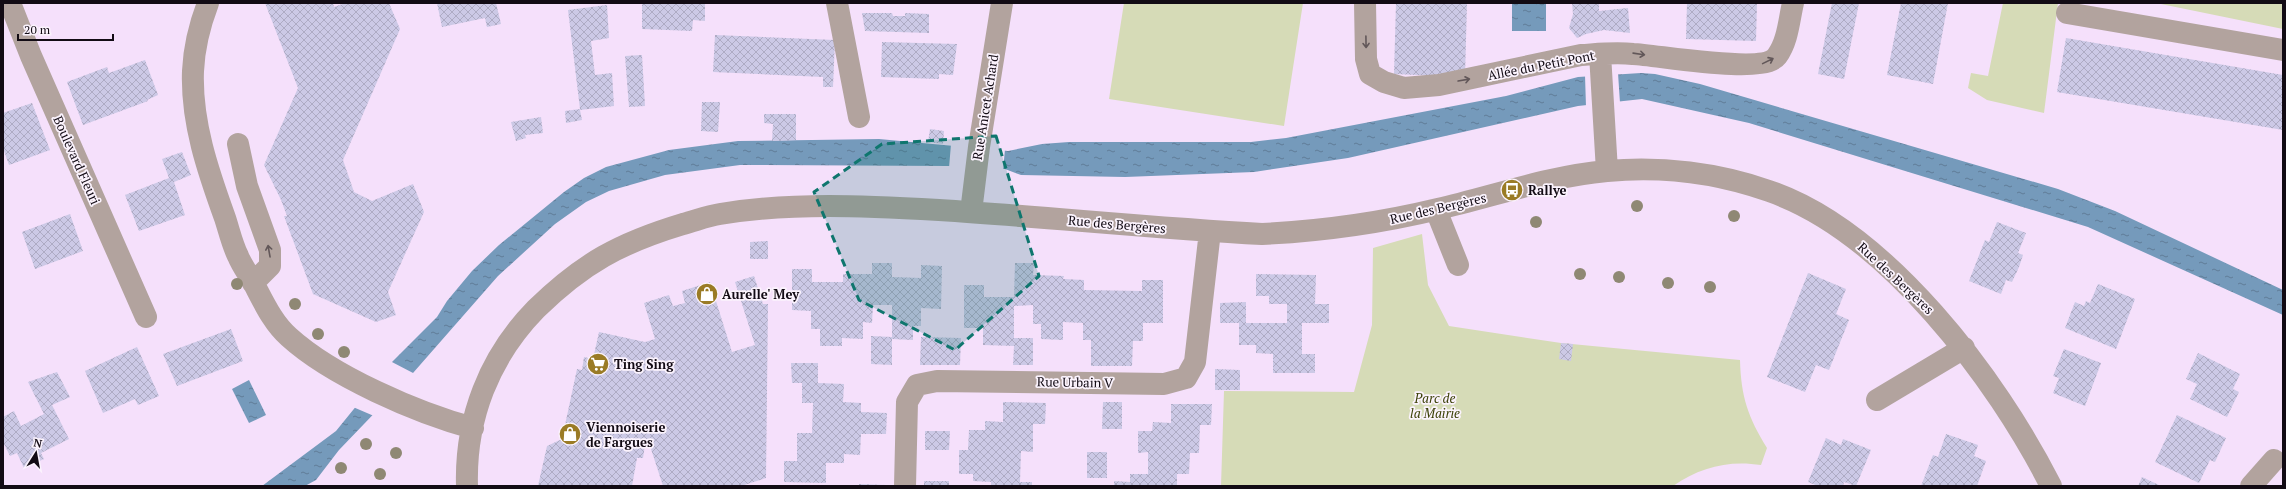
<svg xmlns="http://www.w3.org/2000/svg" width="2286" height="489" font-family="'PT Serif',serif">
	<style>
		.green { fill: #d6dbb7 }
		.water { fill: url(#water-ripples) }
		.pier { fill: #f5e0fb }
		.building { fill: url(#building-cross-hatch) }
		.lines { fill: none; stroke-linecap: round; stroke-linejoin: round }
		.minor { stroke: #b2a39e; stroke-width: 22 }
		.tree { fill: #8f8874 }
		.oneway { stroke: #625759 }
		.marked { fill: #0f766e; fill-opacity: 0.2; stroke: #0f766e; stroke-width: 3; stroke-dasharray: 8 5; stroke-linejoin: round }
		.labels { text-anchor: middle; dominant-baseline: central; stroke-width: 3.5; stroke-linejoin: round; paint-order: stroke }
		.street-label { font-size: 13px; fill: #120b14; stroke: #fbf3fd }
		.poi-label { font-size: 13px; font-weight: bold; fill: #120b14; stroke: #fbf3fd; text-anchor: start }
		.park-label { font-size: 13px; font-style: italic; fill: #3b4006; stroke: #fbf3fd }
	</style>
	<defs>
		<pattern id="water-ripples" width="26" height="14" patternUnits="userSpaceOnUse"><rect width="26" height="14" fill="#759abb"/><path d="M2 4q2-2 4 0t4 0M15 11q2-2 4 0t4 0" fill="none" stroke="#5f7c97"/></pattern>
		<pattern id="building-cross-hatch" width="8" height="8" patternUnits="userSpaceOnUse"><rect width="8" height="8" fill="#ccc9e6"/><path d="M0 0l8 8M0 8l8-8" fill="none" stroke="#aeabc4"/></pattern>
	</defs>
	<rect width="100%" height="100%" fill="#f5e0fb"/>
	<path class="green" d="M1124,3H1303L1284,126L1109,99Z
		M2003,3H2058L2044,113L1987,100L1968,88L1971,73L1988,76Z
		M2156,3H2283V29Z
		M1422,234L1428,285L1449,326L1561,343L1740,360C1741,397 1748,417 1767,448L1761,465C1729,460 1700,467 1673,486H1221L1224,391L1354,392L1372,325L1373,248Z"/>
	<path class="water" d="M1512,3H1546V31H1512Z
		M1641,73L1655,74L1700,84L2058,189L2115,211L2283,290V315L2088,227L1749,123L1642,99L1578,106L1348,158L1254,172L1125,177L1021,175L1005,169L948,166L740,165L665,175L609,191L586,202L555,224L498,276L413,373L339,450L316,480L305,486H262L336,431L392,362L437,317L447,301L472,271L499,245L564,192L584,178L606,167L669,150L738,141L879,139L1008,151L1042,144L1069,142H1251L1286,138L1506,96L1578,77Z
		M249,380L266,415L249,423L232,389Z"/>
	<path class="pier" d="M1618,73L1620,103L1586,107L1585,75Z
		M951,144L1005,149L1003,171L949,168Z
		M390,361L415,374L374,416L353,407Z"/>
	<path class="building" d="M265,3H333L334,7L345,3H389L400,29L343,160L354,192L372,201L413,184L424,212L388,292L396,315L376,322L313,294L284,216H287L281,200L264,165L298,88Z
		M437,3H496L501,24L487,27L485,18L442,27Z
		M642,3H705V21L693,20L692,31L642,29Z
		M1396,3H1467L1465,77L1394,74Z
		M1572,3H1599V11L1628,8L1630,33L1604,30L1586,34L1577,38L1569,28L1573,14Z
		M1687,3H1757L1756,41L1686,39Z
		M1832,3H1859L1844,79L1818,74Z
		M1901,3H1948L1933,84L1887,75Z
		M607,5L609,38L591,41L595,75L612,73L614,106L580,110L582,120L566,123L565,111L580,109L568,10Z
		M862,13H892L893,16H905V13L929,14V33L865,31Z
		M715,35L835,40L833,87H823V77L713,72Z
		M2066,38L2283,75V130L2057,92Z
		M882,42L957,44L953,75L939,74V79L881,77Z
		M642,55L645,106L629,107L625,56Z
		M145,60L158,95L147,100L148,101L83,125L67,82L107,67L109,73Z
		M702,102H720L718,132L701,131Z
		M32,103L50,150L9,165L3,148V113Z
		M764,114H796V140L772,141L773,124L764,123Z
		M541,117L543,133L525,135L526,138L516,141L511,122Z
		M930,129L944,131L943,144L928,142Z
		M182,152L191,175L174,182L185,215L139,231L125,195L169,178L162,159Z
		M70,214L83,251L35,269L22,232Z
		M1997,222L2026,233L2018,253L2023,255L2019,267L2012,282L2006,280L2001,294L1969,281L1985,240L1989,242Z
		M768,241V259H750V242Z
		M872,263H892V277L921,278V265L942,266L941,309L921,308V326H913V340L892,339V365L871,364V336L892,337V305H873L872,323L863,322V339L842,338V346H820V329H811V311L792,310V269H812V282H843V274H872Z
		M1015,263H1034L1033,275L1064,276L1063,279L1084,280V290L1142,291V280H1163V323H1143V341H1133L1132,366H1091V340H1083V323L1063,322V340L1041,339V324H1033V305L1014,306V338H1033V365H1013L1014,346L983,345V328H964V285H984V297H1014Z
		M1808,273L1846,289L1836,314L1849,320L1829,370L1816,365L1805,392L1767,377Z
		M1256,274L1316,275L1315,304H1329V323H1302V354H1315V373H1273V354L1256,353V345H1239V323H1220V303L1246,302V323H1287V304H1269V296H1256Z
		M754,276L763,304H768L766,478L741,486H663L650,446L645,445L643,458H637L632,486H538L547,446L562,439L577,369L582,370L584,357L593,359L599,332L645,342L655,339L644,303L669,295L673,306L685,303L682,291L710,282L732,352L755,345L735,282Z
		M2098,284L2135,299L2116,349L2065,328L2075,302L2084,306L2086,301L2090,303Z
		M231,329L243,361L177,386L163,354Z
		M921,337L961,338L960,365H920Z
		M1561,343L1573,344L1571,361L1559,359Z
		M137,347L159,396L138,405L135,399L103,413L85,371Z
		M2064,349L2101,363L2085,406L2053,393L2059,378L2053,376Z
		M2198,353L2240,374L2233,389L2239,392L2227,417L2190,399L2197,384L2186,379Z
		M791,363H818V383L844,384L843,402L861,403V412L887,413L886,434H861L860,455L844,454V463H826V483L784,482V461H797V433H812L813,403H802V383H792Z
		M1215,369L1240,370V390H1215Z
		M57,372L70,397L52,405L69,439L41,453L44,459L24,468L17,453L10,456L3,442V417L14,411L21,426L44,414L28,382Z
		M1003,402L1046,403L1045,424H1033V452L1021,451L1020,482H1032V486H991V482L973,481V474H959V450H968L969,430H985V421L1003,422Z
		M1103,402H1122V429H1102Z
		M1171,404H1212L1211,425H1200L1199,453H1190L1189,474H1177V486H1114V481L1130,482V474H1148V452L1138,453V431H1152L1153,422L1171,423Z
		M2177,415L2226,438L2215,462L2210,460L2199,483L2155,462Z
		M925,431H950L949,450H925Z
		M1946,434L1978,445L1974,456L1986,461L1977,486H1921L1933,455L1938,457Z
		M1826,438L1841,445L1843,439L1871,450L1856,486L1844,482L1843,486H1818L1808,482Z
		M1087,452H1107V478H1087Z
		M2142,477L2161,486H2138Z
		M924,481H949V486H924Z
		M859,484L886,485V486H859Z"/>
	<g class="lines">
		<path class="minor" d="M10,3L31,56L146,317
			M208,3C200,24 194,48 193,71C191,122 208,171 225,218C229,230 232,244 238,256C242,266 249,275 254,284C264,303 273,323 289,337C332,376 417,413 473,428
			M837,3L859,117
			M1365,3L1366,59L1370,74L1384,82L1404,88L1439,85L1581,55C1598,54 1616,52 1633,54C1658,55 1763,75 1777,56C1788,41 1789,20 1793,3
			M2067,13L2283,50
			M1600,54L1607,171
			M238,144L247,186L270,250V266L253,283
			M1436,210L1458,265
			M971,212L979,147L1002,3
			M1877,400L1964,348
			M467,486C465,419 489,357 536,309C583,263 620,243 683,224C695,221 707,216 720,214C792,202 866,206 939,210C1047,217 1154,228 1262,234C1322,231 1380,223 1438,209C1494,196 1550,176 1607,171C1661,166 1718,173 1769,191C1886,231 1997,379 2051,486
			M905,486L907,402L917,385L937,381L1164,384L1186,378L1195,362L1210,231
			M2251,486L2274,460"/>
	</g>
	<g class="tree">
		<circle cx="1637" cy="206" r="6"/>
		<circle cx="1734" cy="216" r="6"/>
		<circle cx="1536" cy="222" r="6"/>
		<circle cx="1580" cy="274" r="6"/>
		<circle cx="1619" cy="277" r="6"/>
		<circle cx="1668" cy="283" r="6"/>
		<circle cx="237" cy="284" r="6"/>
		<circle cx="1710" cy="287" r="6"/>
		<circle cx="295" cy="304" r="6"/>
		<circle cx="318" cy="334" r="6"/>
		<circle cx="344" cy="352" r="6"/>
		<circle cx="366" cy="444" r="6"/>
		<circle cx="396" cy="453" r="6"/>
		<circle cx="341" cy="468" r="6"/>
		<circle cx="380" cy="474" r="6"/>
	</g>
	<defs><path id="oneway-shaft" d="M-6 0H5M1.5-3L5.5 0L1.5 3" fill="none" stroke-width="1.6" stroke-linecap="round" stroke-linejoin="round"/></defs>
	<g class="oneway">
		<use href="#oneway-shaft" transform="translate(1366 42) rotate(89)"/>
		<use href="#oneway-shaft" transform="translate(1639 54) rotate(8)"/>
		<use href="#oneway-shaft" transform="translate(1768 61) rotate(-26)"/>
		<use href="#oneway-shaft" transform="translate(1464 80) rotate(-10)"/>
		<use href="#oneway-shaft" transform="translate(269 251) rotate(-100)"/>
	</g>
	<path class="marked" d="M996,136L1039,276L955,350L859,300L814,192L882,144Z"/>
	<defs>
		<g id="bus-disc" transform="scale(1.15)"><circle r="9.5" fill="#9a7b25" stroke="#fbf3fd"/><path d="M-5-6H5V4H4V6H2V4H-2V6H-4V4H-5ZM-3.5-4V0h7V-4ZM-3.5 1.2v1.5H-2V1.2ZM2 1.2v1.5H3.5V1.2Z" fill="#fff"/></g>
		<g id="shop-disc" transform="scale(1.15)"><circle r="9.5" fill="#9a7b25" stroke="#fbf3fd"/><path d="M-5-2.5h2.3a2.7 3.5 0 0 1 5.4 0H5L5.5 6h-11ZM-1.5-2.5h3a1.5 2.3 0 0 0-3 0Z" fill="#fff"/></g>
		<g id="supermarket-disc" transform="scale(1.15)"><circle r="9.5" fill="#9a7b25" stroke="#fbf3fd"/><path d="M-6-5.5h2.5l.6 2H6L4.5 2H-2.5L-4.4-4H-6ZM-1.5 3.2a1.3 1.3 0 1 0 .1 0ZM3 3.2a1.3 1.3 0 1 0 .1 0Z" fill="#fff"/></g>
	</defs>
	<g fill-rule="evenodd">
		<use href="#bus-disc" x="1512" y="190"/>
		<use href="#shop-disc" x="707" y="294"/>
		<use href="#supermarket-disc" x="598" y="364"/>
		<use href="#shop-disc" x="570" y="434"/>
	</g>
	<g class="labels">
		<g class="street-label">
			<text transform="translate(1541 65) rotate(-11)">Allée du Petit Pont</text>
			<text transform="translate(985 107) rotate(-81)">Rue Anicet Achard</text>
			<text transform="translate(77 160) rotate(66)">Boulevard Fleuri</text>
			<text transform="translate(1438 208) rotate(-13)">Rue des Bergères</text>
			<text transform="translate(1117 224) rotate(5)">Rue des Bergères</text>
			<text transform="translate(1896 278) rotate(43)">Rue des Bergères</text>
			<text transform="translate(1075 382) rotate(1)">Rue Urbain V</text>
		</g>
		<g class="poi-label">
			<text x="1528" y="190">Rallye</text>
			<text x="722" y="294">Aurelle' Mey</text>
			<text x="614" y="364">Ting Sing</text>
			<text x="586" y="427">Viennoiserie<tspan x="586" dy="15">de Fargues</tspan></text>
		</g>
		<g class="park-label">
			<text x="1435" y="398">Parc de<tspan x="1435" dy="15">la Mairie</tspan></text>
		</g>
	</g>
	<rect width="2286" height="489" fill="none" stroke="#120b14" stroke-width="8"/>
	<g transform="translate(36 453) rotate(11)" stroke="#fbf3fd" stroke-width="3" paint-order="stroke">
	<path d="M0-3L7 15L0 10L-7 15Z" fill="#120b14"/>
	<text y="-6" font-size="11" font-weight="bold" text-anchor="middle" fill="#120b14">N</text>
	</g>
	<path d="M18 34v6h95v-6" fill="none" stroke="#120b14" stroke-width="2"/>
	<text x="24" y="34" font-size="12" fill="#120b14" stroke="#fbf3fd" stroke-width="3" paint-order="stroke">20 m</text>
</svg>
